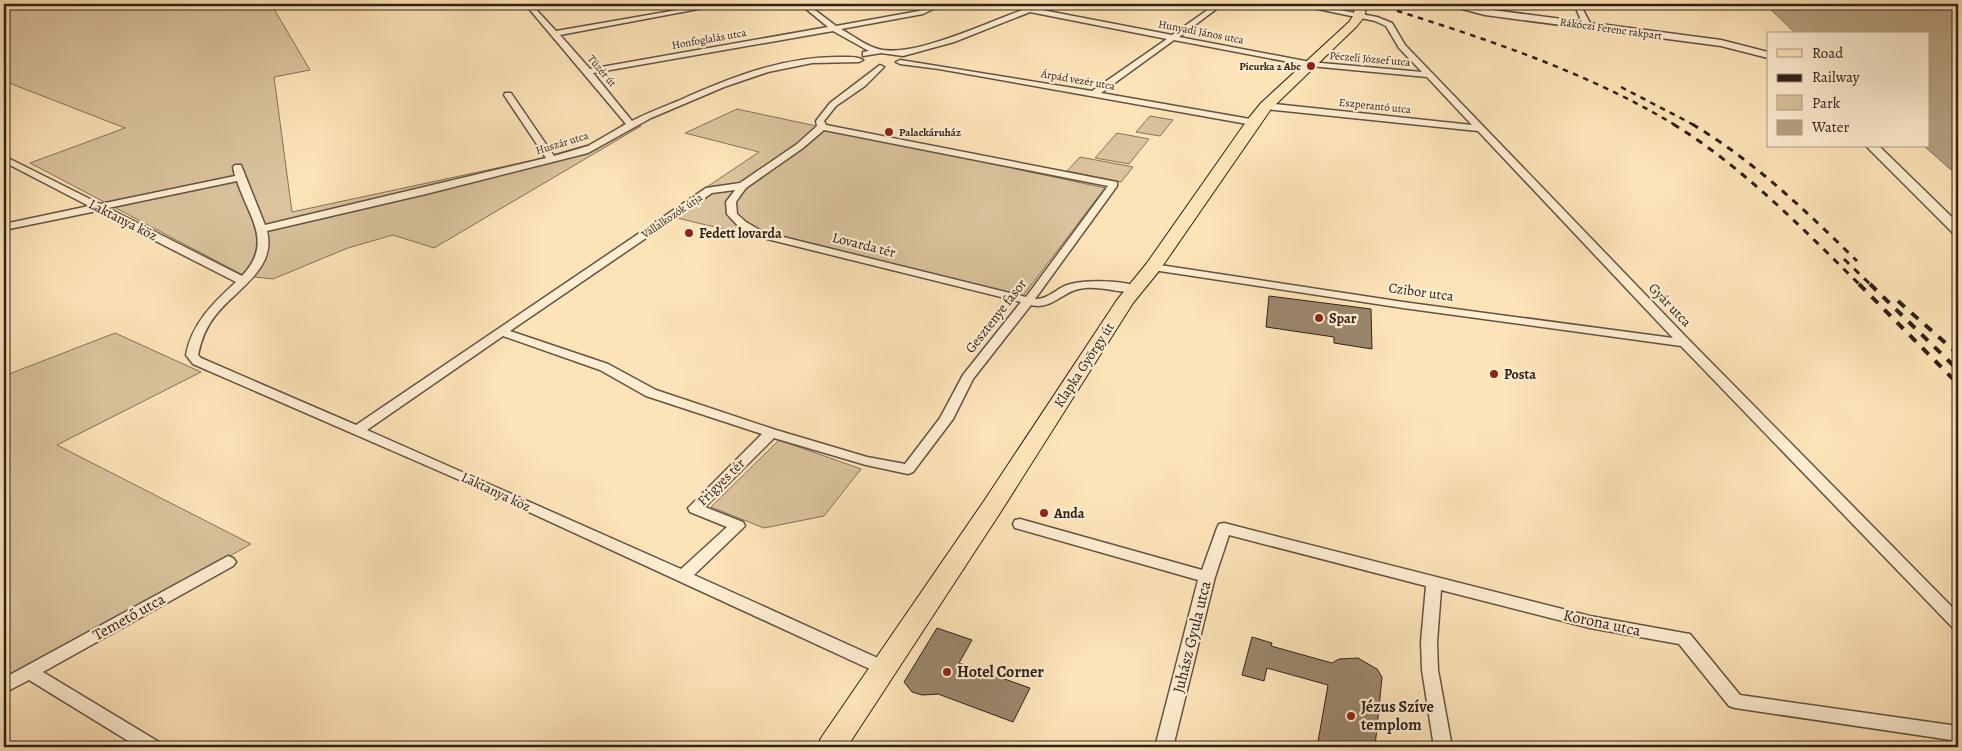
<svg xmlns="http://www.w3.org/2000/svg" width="1962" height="751" font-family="Alegreya,serif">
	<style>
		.green { fill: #dac39d; stroke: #85725c }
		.water { fill: #b7a282; stroke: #816e58 }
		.building { fill: #9b866c; stroke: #30211a }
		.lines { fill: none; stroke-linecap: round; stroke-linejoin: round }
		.minor-casing { stroke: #635242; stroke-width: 3 }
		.tertiary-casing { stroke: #635242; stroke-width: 3 }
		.primary-casing { stroke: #30211a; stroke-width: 2 }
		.minor { fill: #feedd1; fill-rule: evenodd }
		.tertiary { fill: #feedd1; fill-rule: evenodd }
		.primary { fill: #fde4b8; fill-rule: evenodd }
		.rail-far2 { stroke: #30211a; stroke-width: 2.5; stroke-dasharray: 5.5 5.5; stroke-linecap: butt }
		.rail-far1 { stroke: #30211a; stroke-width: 3; stroke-dasharray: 7 7; stroke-linecap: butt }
		.rail { stroke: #30211a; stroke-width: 4; stroke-dasharray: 9 9; stroke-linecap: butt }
		.poi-dot { fill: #8f2418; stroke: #feedd1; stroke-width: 2 }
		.labels { text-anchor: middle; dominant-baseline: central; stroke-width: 4.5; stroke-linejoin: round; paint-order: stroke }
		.far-street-label { font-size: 11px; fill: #30211a; stroke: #feedd1 }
		.far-poi-label { font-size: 11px; font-weight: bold; fill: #30211a; stroke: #feedd1; text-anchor: end }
		.street-label { font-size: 14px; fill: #30211a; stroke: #feedd1 }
		.poi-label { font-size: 14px; font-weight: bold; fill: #30211a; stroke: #feedd1; text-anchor: start }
		.near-street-label { font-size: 16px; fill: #30211a; stroke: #feedd1 }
		.near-poi-label { font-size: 16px; font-weight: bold; fill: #30211a; stroke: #feedd1; text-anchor: start }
	</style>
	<rect width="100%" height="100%" fill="#fde4b8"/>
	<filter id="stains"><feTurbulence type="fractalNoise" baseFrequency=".004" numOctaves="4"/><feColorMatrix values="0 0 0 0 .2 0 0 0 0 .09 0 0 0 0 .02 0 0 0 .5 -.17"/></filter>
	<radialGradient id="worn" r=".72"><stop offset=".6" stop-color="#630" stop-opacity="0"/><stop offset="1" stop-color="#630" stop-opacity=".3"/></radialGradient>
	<path class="green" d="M4,4H271L310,70L274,77L292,212L534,160L605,140L624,123L641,126L434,248L393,235L348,248L273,279L245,276L30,163L125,128L4,81Z
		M737,109L1105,188L1019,301L665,215L759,152L685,133Z
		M1150,116L1173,120L1160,136L1136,132Z
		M1117,133L1149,139L1129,164L1095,158Z
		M1080,157L1133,167L1121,182L1067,171Z
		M115,333L201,372L57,445L251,544L47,659L4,681V376Z
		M779,440L861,469L824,516L764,528L711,507Z"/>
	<path class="water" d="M1765,4H1958V176L1924,146H1928V34H1796Z"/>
	<path class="building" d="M1269,296L1371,309L1372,349L1334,343V337L1266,327Z
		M937,628L972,640L959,663L1030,688L1013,722L938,694L922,695L912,692L904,682Z
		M1252,637L1272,643L1271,646L1332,663L1339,659L1358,658L1377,669L1382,677L1375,747H1317L1328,685L1267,668L1264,681L1242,675Z"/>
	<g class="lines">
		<g class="minor-casing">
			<path id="minor" d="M525,4H531L556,31L712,4H725L560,35L590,69L828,27L800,4H807L836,26L919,11L935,4H943L923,14L841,29C852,35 863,44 875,48C911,62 999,16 1037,5L1040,7L1037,9L1172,35L1216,4H1223L1179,37L1310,62L1422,72L1399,48L1386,26L1375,21L1294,4H1307L1377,17L1392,23L1405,45L1432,73L1689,340L1958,613V629L1952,627L1681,346L1403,308L1153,270L1148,267L1153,264L1403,302L1673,338L1478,131L1266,109L1262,106L1266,103L1472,125L1427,77L1310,66L1174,40L1101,93L1256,120V124L1253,125L939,69L900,64L896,62L900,60L1092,91L1167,39L1030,12L954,42L903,56L881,53L863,56V52L869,51L833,31L593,73L632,121C647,113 663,107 678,101C729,78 784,56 841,57C848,57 857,56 863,60L859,62L812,63L768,72L724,87L651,118L588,153L426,194L267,231C277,270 235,289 215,316C206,327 201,340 198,355L201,358L356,425L706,188L740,183L797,144L817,126L816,121L830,103L880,65L884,67L865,86L836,106L824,121L826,125L1117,182V186L1035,299C1047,300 1056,289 1067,285C1081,280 1129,279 1140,289L1138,291C1122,295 1099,284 1079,289C1061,293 1051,310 1031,305L973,379L953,419L913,472L908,474L866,465L774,438L705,507L743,522L745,526L694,575L891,664L893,669L891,674L885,676L455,478L193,364L186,355C192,323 213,303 236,282L97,211L4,230V224L89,206L4,162V156L100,204L235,176L233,167L235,165H241L265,225L546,158L504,95L505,93H511L554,156L588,146L626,124ZM824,130L1108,186L1026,297L763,232L746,222L737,214L736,202L740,196L746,188L803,148ZM237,181C249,218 274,242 242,276L108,208ZM735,190L726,202L727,214L738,226L755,236L1021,302L963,375L940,418L905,464L867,457L776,430L656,390L608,364L510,331L712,193ZM503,336L600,370L646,396L762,434L688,508L690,512L727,527L681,569L367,430Z
				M1574,4H1580L1591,25L1590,27H1584Z
				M1020,519L1202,570L1217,528L1219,524L1224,523L1590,616L1684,633L1690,634L1740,695L1958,726V741L1735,708L1729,706L1679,644L1590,628L1441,590L1437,642L1438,670L1452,747H1434L1422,670L1421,642L1426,586L1229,535L1215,577L1173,747H1155L1198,580L1015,528L1013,524L1015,520Z
				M228,556L233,558L236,562L233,566L43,672L159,742L162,747H138L29,680L4,693V678Z"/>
		</g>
		<g class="tertiary-casing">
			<path id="tertiary" d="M1450,4H1464L1485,9L1721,40L1768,52V58L1721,46L1485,15L1451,6Z
				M1866,146H1879L1958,223V234L1953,233Z"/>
		</g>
		<g class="primary-casing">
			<path id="primary" d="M1356,4H1366L1365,16L1357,26L1271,109L1159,271L1133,303L1000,513L847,747H817L821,738L984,501L1117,300L1147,263L1248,119L1261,103L1349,22L1353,16Z"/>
		</g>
		<use href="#minor" class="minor"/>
		<use href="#tertiary" class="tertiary"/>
		<use href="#primary" class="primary"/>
		<path class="rail-far2" d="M1376,4C1479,37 1582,69 1675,125
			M1621,87L1694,125"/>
		<path class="rail-far1" d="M1673,124C1743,167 1802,228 1860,285
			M1692,124C1754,161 1806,211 1857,261
			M1844,259L1871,285"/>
		<path class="rail" d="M1859,284L1958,384
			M1870,284L1958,370
			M1898,301L1958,354"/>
	</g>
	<g class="poi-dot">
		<circle cx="1311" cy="66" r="5"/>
		<circle cx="889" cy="132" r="5"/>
		<circle cx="689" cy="233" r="5"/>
		<circle cx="1319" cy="318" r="5"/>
		<circle cx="1494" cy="374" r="5"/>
		<circle cx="1044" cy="513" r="5"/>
		<circle cx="947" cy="672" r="5"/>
		<circle cx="1351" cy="716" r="5"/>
	</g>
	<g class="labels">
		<g class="far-street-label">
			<text transform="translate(1611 29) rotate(8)">Rákóczi Ferenc rakpart</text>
			<text transform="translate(1201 32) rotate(11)">Hunyadi János utca</text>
			<text transform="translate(709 39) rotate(-10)">Honfoglalás utca</text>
			<text transform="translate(1370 59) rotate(5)">Péczeli József utca</text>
			<text transform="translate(602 71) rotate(50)">Tüzér út</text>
			<text transform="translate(1078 80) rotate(10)">Árpád vezér utca</text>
			<text transform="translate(1375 106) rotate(6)">Eszperantó utca</text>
			<text transform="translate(562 143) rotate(-17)">Huszár utca</text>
			<text transform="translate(672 216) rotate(-34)">Vállalkozók útja</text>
		</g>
		<g class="far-poi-label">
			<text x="1301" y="66">Picurka 2 Abc</text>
			<text x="899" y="132" text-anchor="start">Palackáruház</text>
		</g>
		<g class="street-label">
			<text transform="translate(123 220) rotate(27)">Laktanya köz</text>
			<text transform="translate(864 245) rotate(14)">Lovarda tér</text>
			<text transform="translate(1421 292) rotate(8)">Czibor utca</text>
			<text transform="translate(1670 305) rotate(46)">Gyár utca</text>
			<text transform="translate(996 316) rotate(-52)">Gesztenye fasor</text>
			<text transform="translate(1084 365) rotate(-57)">Klapka György út</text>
			<text transform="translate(721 482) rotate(-45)">Frigyes tér</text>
			<text transform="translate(496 492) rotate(25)">Laktanya köz</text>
		</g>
		<g class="poi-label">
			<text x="699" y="233">Fedett lovarda</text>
			<text x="1329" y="318">Spar</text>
			<text x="1504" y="374">Posta</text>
			<text x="1054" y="513">Anda</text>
		</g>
		<g class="near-street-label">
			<text transform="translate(129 617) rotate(-29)">Temető utca</text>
			<text transform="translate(1602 623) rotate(12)">Korona utca</text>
			<text transform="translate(1192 637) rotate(-76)">Juhász Gyula utca</text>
		</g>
		<g class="near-poi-label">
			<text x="957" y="672">Hotel Corner</text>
			<text x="1361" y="707">Jézus Szíve<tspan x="1361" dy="18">templom</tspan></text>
		</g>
	</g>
	<rect width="1962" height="751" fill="none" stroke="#fde4b8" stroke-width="20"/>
	<rect x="5" y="5" width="1952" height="741" fill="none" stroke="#30211a" stroke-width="2.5"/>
	<rect x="10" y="10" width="1942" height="731" fill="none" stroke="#30211a"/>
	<rect x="1767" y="32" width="162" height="115" fill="#feedd1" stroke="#ac9b88"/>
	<rect x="1777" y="49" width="25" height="8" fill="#fde4b8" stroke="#ac9b88"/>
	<text x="1812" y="58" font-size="15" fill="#30211a">Road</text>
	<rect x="1777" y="74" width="25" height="8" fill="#30211a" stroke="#ac9b88"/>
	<text x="1812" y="82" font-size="15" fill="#30211a">Railway</text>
	<rect x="1777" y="95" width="25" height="15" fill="#dac39d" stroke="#ac9b88"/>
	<text x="1812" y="108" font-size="15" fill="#30211a">Park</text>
	<rect x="1777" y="120" width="25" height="15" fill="#b7a282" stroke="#ac9b88"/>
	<text x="1812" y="132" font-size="15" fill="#30211a">Water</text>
	<rect width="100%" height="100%" filter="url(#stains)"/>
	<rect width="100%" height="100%" fill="url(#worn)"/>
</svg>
